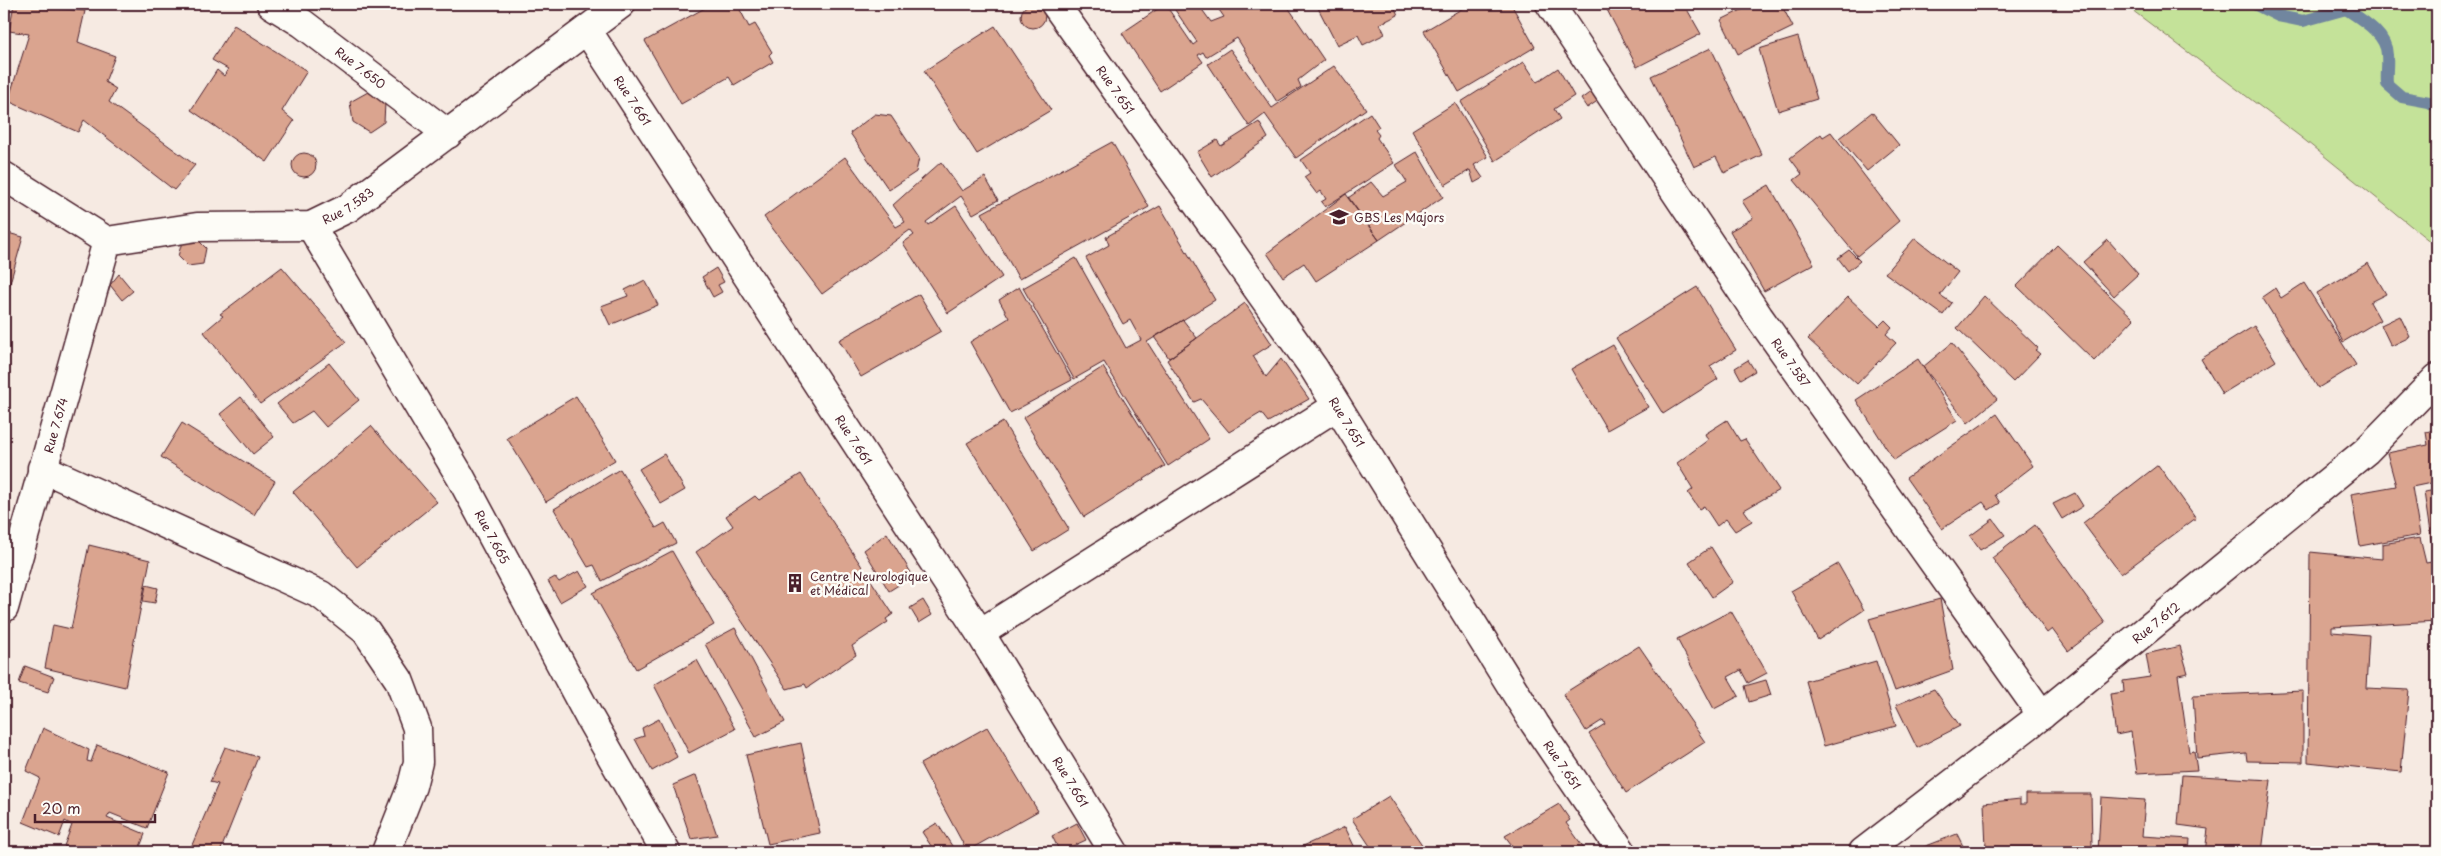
<svg xmlns="http://www.w3.org/2000/svg" width="2441" height="856" font-family="'Playpen Sans',sans-serif">
	<style>
		.green { fill: #c4e299; stroke: #878062 }
		.lines { fill: none; stroke-linecap: round; stroke-linejoin: round }
		.stream { stroke: #71869f; stroke-width: 12 }
		.building { fill: #daa48f; stroke: #4a1f2b }
		.minor-casing { stroke: #4a1f2b; stroke-width: 31 }
		.minor { stroke: #fdfcf7; stroke-width: 28 }
		.labels { text-anchor: middle; dominant-baseline: central; stroke-width: 5; stroke-linejoin: round; paint-order: stroke }
		.street-label { font-size: 12px; fill: #4a1f2b; stroke: #fdfcf7 }
		.poi-label { font-size: 12px; fill: #4a1f2b; stroke: #fdfcf7; text-anchor: start }
	</style>
	<rect width="100%" height="100%" fill="#f6eae2"/>
	<filter id="ink" filterUnits="userSpaceOnUse"><feTurbulence type="fractalNoise" baseFrequency=".02" numOctaves="2"/><feDisplacementMap in="SourceGraphic" scale="10" xChannelSelector="R" yChannelSelector="G"/><feConvolveMatrix kernelMatrix="1 2 1 2 8 2 1 2 1" color-interpolation-filters="sRGB"/></filter>
	<g filter="url(#ink)">
		<path class="green" d="M2124,4H2437V247L2302,138Z"/>
		<g class="lines">
			<path class="stream" d="M2254,4L2278,16L2303,21L2346,9C2361,19 2387,34 2387,55C2388,65 2386,74 2387,84L2402,97L2429,102L2437,107"/>
		</g>
		<path class="building" d="M1021 16a12 12 0 1 1 24 0a12 12 0 1 1-24 0Z
			M14,4L85,11L78,42L115,56L105,82L116,89L109,102L195,165L174,190L84,120L78,132L8,101L29,34L9,31Z
			M712,4H737L749,27L755,24L772,52L769,55L773,62L734,85L729,77L681,104L645,41Z
			M1165,4L1193,45L1197,42L1173,7L1177,4H1198L1211,22L1224,17L1215,4H1286L1324,60L1298,80L1301,87L1277,102L1237,38L1206,57L1203,52L1198,55L1203,62L1160,91L1122,33Z
			M1316,4H1393L1398,15L1380,24L1385,34L1363,45L1358,35L1337,45Z
			M1470,4H1511L1535,47L1459,92L1424,31Z
			M1604,4H1684L1701,34L1637,67Z
			M1754,4H1781L1793,27L1738,54L1721,20Z
			M234,25L307,71L282,111L294,121L267,162L191,110L217,70L224,76L228,69L212,60Z
			M995,26L1051,110L977,154L924,71Z
			M1798,37L1817,99L1778,111L1759,49Z
			M1711,48L1762,155L1724,173L1716,157L1694,167L1651,76Z
			M1230,49L1272,108L1334,66L1366,109L1296,158L1265,114L1249,126L1208,64Z
			M4,58H7L4,84Z
			M1524,62L1537,82L1558,68L1574,96L1554,109L1560,119L1495,161L1461,102Z
			M1595,89L1602,98L1587,108L1581,99Z
			M368,92L385,103L384,122L369,132L353,122L350,102Z
			M1455,103L1488,157L1474,165L1483,178L1474,183L1470,170L1445,185L1412,130Z
			M1872,112L1899,145L1867,171L1839,138Z
			M1370,113L1379,127L1375,130L1379,135L1377,138L1394,163L1325,207L1321,202L1326,199L1321,191L1317,194L1304,177L1310,173L1301,160Z
			M875,114L891,116L919,158L916,172L889,190L850,133Z
			M1259,122L1268,138L1212,177L1197,152L1217,140L1221,146Z
			M1831,132L1899,221L1857,256L1794,180L1802,174L1790,158L1821,134L1823,137Z
			M1112,142L1149,207L1019,279L982,213Z
			M1417,152L1443,197L1379,240L1348,198L1371,182L1383,196L1407,182L1396,165Z
			M292 165a12 12 0 1 1 24 0a12 12 0 1 1-24 0Z
			M845,157L896,227L905,222L893,205L941,162L962,191L985,177L998,200L973,214L961,196L926,222L928,225L956,206L1002,277L948,313L903,243L914,235L910,230L822,294L764,217Z
			M1769,185L1814,264L1764,291L1730,231L1753,218L1742,201Z
			M1346,194L1379,240L1316,281L1304,263L1283,277L1267,253Z
			M1160,206L1215,300L1147,342L1209,439L1168,466L1104,362L1074,379L1023,288L1076,258L1126,348L1141,340L1130,320L1123,324L1086,258L1109,245L1106,237Z
			M4,232L23,237L6,297L4,296Z
			M195,237L206,248L203,264L188,266L178,256L182,242Z
			M1915,238L1958,272L1940,295L1952,303L1943,315L1885,273Z
			M2108,240L2138,274L2114,296L2083,262Z
			M2057,245L2134,319L2094,361L2017,286Z
			M1849,250L1860,261L1848,271L1838,258Z
			M2368,263L2386,294L2370,302L2380,320L2343,342L2317,293Z
			M282,267L346,342L260,404L204,332L223,316L220,314Z
			M716,268L724,282L718,285L722,292L713,297L702,277Z
			M119,274L133,291L122,300L110,285Z
			M645,280L658,305L610,325L601,306L628,296L625,290Z
			M2304,283L2356,365L2318,388L2262,297L2275,288L2281,298Z
			M1019,287L1072,380L1010,413L970,342L1009,318L999,300Z
			M1697,287L1736,350L1710,366L1718,379L1663,414L1616,338Z
			M919,294L941,331L861,377L839,340Z
			M1984,296L2038,348L2035,350L2040,354L2013,382L1957,328Z
			M1848,297L1879,326L1885,320L1892,327L1886,334L1896,343L1857,384L1808,339Z
			M1245,303L1272,344L1253,356L1266,377L1281,359L1309,399L1268,422L1261,413L1229,432L1201,399L1194,402L1167,360Z
			M2400,316L2410,337L2391,346L2381,325Z
			M1183,320L1197,338L1169,358L1154,337Z
			M2254,326L2276,361L2222,394L2201,359Z
			M1952,343L1997,399L1968,423L1923,367Z
			M1613,345L1648,407L1607,430L1571,369Z
			M1918,359L1957,420L1894,460L1856,400Z
			M1748,360L1755,371L1741,379L1735,368Z
			M329,363L359,400L326,427L312,411L293,423L277,404Z
			M1103,367L1165,466L1084,517L1023,418Z
			M576,396L615,460L546,502L507,438Z
			M241,397L274,437L253,454L220,414Z
			M1997,414L2033,466L1995,495L2000,503L1989,510L1983,502L1942,529L1906,478Z
			M1727,420L1740,441L1745,439L1779,490L1744,510L1752,521L1735,531L1726,519L1717,526L1704,506L1699,509L1688,493L1693,489L1677,463L1708,440L1705,434Z
			M1003,422L1069,529L1034,551L967,443Z
			M182,423L275,481L254,515L161,457Z
			M371,426L437,502L357,567L293,492Z
			M2437,429V488L2436,482L2412,487L2420,535L2360,546L2351,494L2396,486L2387,453L2428,445L2426,432Z
			M664,454L685,490L661,504L639,469Z
			M2158,465L2196,518L2121,574L2083,523Z
			M620,469L656,528L665,523L676,543L602,581L594,565L588,567L554,509Z
			M801,474L893,614L886,619L888,622L852,646L856,655L807,688L805,684L787,689L696,552L733,526L726,516L755,496L759,500Z
			M2437,490V552L2433,553L2424,492Z
			M2075,493L2083,506L2062,519L2053,504Z
			M1993,519L2005,535L1980,550L1970,536Z
			M2035,525L2105,623L2068,651L2052,629L2047,633L1992,558Z
			M887,533L913,576L889,591L864,550Z
			M2420,538L2426,563L2437,561V628V621L2332,627V632L2369,635L2366,688L2409,690L2401,772L2308,762L2310,552L2382,559V544Z
			M89,545L150,560L125,687L45,668L53,625L71,629Z
			M1711,547L1733,582L1712,597L1689,562Z
			M672,551L714,625L636,669L593,593Z
			M1838,564L1864,610L1818,640L1791,591Z
			M579,571L588,586L560,602L548,581L555,577L559,582Z
			M146,585L158,588L155,603L143,601Z
			M1940,599L1953,670L1895,691L1869,619Z
			M923,600L932,615L919,623L910,608Z
			M1731,611L1767,673L1748,683L1741,670L1728,677L1739,696L1714,709L1677,639Z
			M735,628L785,722L756,737L705,644Z
			M2434,639H2437V681H2436Z
			M1639,646L1705,742L1626,793L1589,734L1605,724L1603,720L1586,731L1563,694Z
			M2180,646L2188,673L2178,675L2189,752L2194,751L2197,770L2137,773L2131,732L2116,735L2110,694L2124,692L2123,681L2150,677L2146,654Z
			M697,660L735,729L689,753L654,685Z
			M1876,661L1896,726L1824,746L1806,681Z
			M25,666L54,677L48,692L19,683Z
			M1766,680L1771,695L1749,702L1745,686Z
			M1934,689L1960,726L1917,748L1896,705Z
			M2303,691V762L2247,761L2246,753L2197,758L2193,696Z
			M659,719L677,757L652,771L635,739L644,736L642,728Z
			M987,727L1038,811L967,851L920,764Z
			M43,728L89,750L87,761L91,762L97,745L169,772L147,828L110,813L107,818L145,834L138,852H79L64,846L72,825L65,821L59,837L23,822L40,778L26,771Z
			M801,743L820,833L768,844L746,755Z
			M225,747L258,757L220,852H189L218,784L210,782Z
			M696,775L717,835L691,839L673,785Z
			M2182,775L2271,780L2262,852H2205L2208,829L2178,825Z
			M2026,794H2091L2092,847L1986,848L1984,803L2020,799V804H2026Z
			M1389,796L1427,852H1374L1352,819Z
			M2101,797L2145,800L2142,836L2190,839L2189,852H2098Z
			M1559,804L1570,820L1566,823L1587,852H1517L1505,836Z
			M937,823L956,852H935L922,832Z
			M1077,823L1086,840L1060,852L1052,836Z
			M1345,827L1357,852H1290Z
			M1957,834L1966,852H1911Z"/>
		<g class="lines">
			<g class="minor-casing">
				<g id="minor">
					<path id="s1" d="M271,4L302,23L448,134"/>
					<path id="s2" d="M1055,4L1313,367L1535,724L1622,852"/>
					<path id="s3" d="M1550,4L1759,317L2042,715"/>
					<path id="s4" d="M587,30L980,633L1114,852"/>
					<path id="s5" d="M4,176L107,241L197,227L311,226L348,208L621,4"/>
					<path id="s6" d="M311,226L460,476L589,717L666,852"/>
					<path d="M42,468L321,595L366,631L399,680L417,728L418,762L412,786L386,852"/>
					<path id="s7" d="M4,608L107,241"/>
					<path d="M980,633L1337,406"/>
					<path id="s8" d="M1863,852L2042,715L2366,451L2437,378"/>
				</g>
			</g>
			<use href="#minor" class="minor"/>
		</g>
	</g>
	<defs>
		<g id="school-bare" transform="scale(1.5)"><path d="M0-5L7-2L0 1L-7-2ZM-4 1L0 2.5L4 1V4Q0 6-4 4Z" fill="#4a1f2b" stroke="#fdfcf7" stroke-width="2.5" paint-order="stroke"/></g>
		<g id="building-bare" transform="scale(1.5)"><path d="M-4-6H4V6H1V3H-1V6H-4ZM-2.5-4.3h1.7v1.8h-1.7ZM.8-4.3h1.7v1.8H.8ZM-2.5-1h1.7V.8h-1.7ZM.8-1h1.7V.8H.8Z" fill="#4a1f2b" stroke="#fdfcf7" stroke-width="2.5" paint-order="stroke"/></g>
	</defs>
	<g fill-rule="evenodd">
		<use href="#school-bare" x="1339" y="217"/>
		<use href="#building-bare" x="795" y="583"/>
	</g>
	<g class="labels">
		<g class="street-label">
			<text stroke="none"><textPath href="#s1" startOffset="110">Rue 7.650</textPath></text>
			<text stroke="none"><textPath href="#s2" startOffset="105">Rue 7.651</textPath></text>
			<text stroke="none"><textPath href="#s4" startOffset="84">Rue 7.661</textPath></text>
			<text stroke="none"><textPath href="#s5" startOffset="369">Rue 7.583</textPath></text>
			<text stroke="none"><textPath href="#s3" startOffset="432">Rue 7.587</textPath></text>
			<text stroke="none"><textPath href="#s2" startOffset="510">Rue 7.651</textPath></text>
			<text stroke="none"><textPath href="#s7" startOffset="190">Rue 7.674</textPath></text>
			<text stroke="none"><textPath href="#s4" startOffset="489">Rue 7.661</textPath></text>
			<text stroke="none"><textPath href="#s6" startOffset="360">Rue 7.665</textPath></text>
			<text stroke="none"><textPath href="#s8" startOffset="372">Rue 7.612</textPath></text>
			<text stroke="none"><textPath href="#s2" startOffset="915">Rue 7.651</textPath></text>
			<text stroke="none"><textPath href="#s4" startOffset="894">Rue 7.661</textPath></text>
		</g>
		<g class="poi-label">
			<text x="1354" y="217">GBS Les Majors</text>
			<text x="810" y="576">Centre Neurologique<tspan x="810" dy="14">et Médical</tspan></text>
		</g>
	</g>
	<rect width="2441" height="856" fill="none" stroke="#fdfcf7" stroke-width="20"/>
	<rect x="10" y="10" width="2421" height="836" fill="none" stroke="#4a1f2b" stroke-width="2" filter="url(#ink)"/>
	<path d="M35 814v8h120v-8" fill="none" stroke="#4a1f2b" stroke-width="2.5"/>
	<text x="42" y="814" font-size="15" fill="#4a1f2b" stroke="#fdfcf7" stroke-width="4" paint-order="stroke">20 m</text>
</svg>
